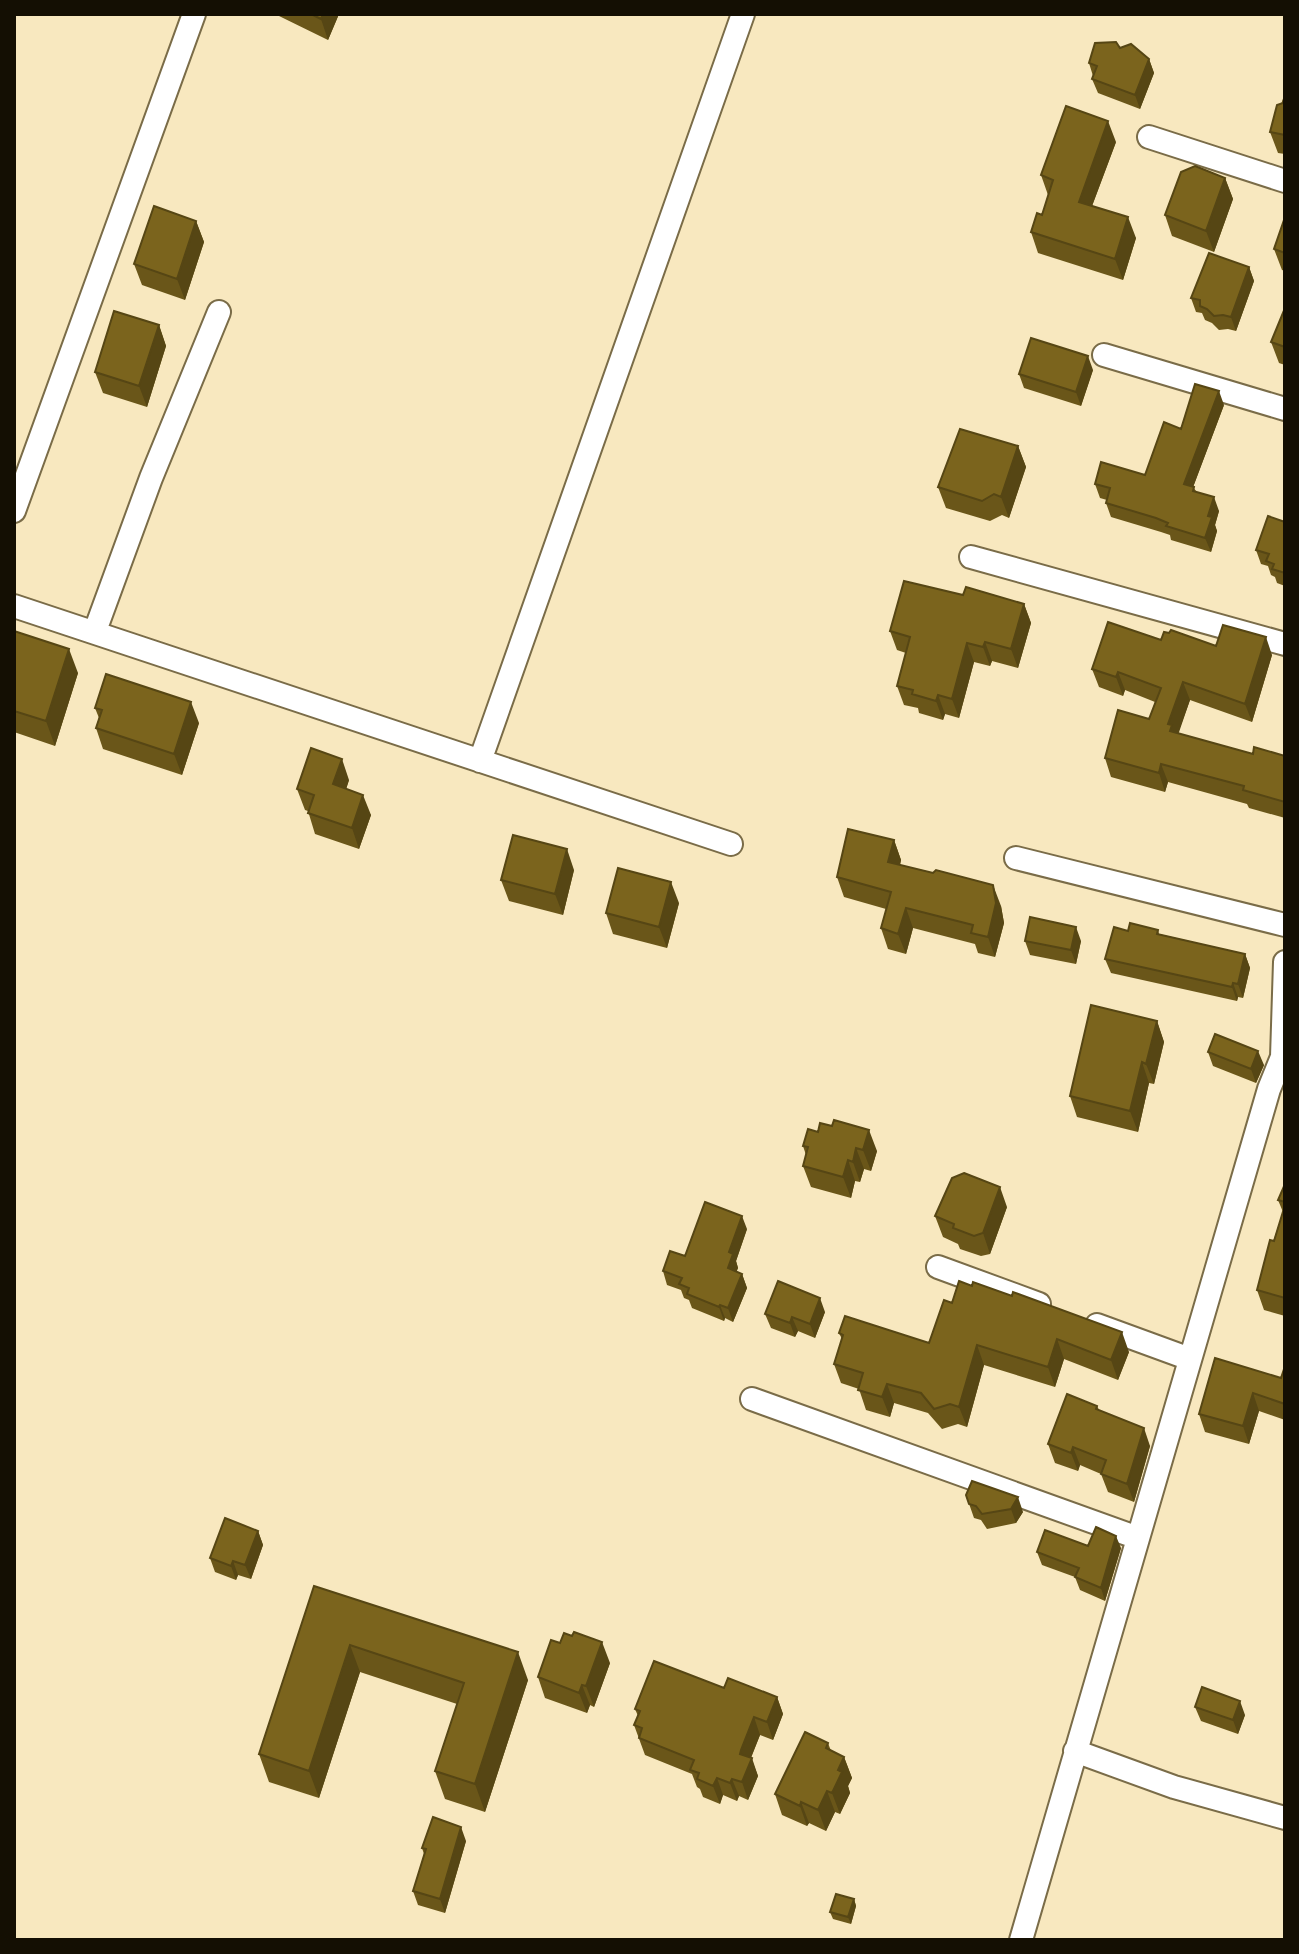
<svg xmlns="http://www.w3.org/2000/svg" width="1299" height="1954" font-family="Montserrat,sans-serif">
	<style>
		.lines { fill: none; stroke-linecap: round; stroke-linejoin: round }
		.minor-casing { stroke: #7a6c48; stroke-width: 26 }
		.minor { stroke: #fff; stroke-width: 22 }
		.wall { fill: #6a5619 }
		.shaded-wall { fill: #564614 }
		.building { fill: #7b641d; stroke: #564614; stroke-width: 2 }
	</style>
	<rect width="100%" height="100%" fill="#f8e8bf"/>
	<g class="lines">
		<g class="minor-casing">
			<path id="minor" d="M1149,137L1285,181
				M1104,355L1285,409
				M14,511L194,14
				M971,557L1285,644
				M14,606L731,844
				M95,631L151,478L219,312
				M480,761L743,14
				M1016,858L1285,925
				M938,1267L1039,1304
				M1097,1325L1190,1359
				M752,1399L1138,1538
				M1075,1751L1174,1787L1285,1818
				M1021,1940L1269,1089L1282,1057L1285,962"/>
		</g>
		<use href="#minor" class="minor"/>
	</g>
	<path class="wall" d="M278,14H339L328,40L279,16Z
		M1120,48L1149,59L1154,73L1140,109L1098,93L1092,79L1093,76L1089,63Z
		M1285,94V154L1278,153L1270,132Z
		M1116,142L1092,206L1136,238L1123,280L1038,253L1031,232L1042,215L1048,195L1041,175Z
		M1225,178L1233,199L1214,252L1172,236L1165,215Z
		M1285,217V271L1282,270L1274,249Z
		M196,221L204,242L185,300L142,285L134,264Z
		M1249,267L1254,281L1236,331L1228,329L1219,330L1212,323L1205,320L1202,313L1196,312L1191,298Z
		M1285,308V365L1279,363L1271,342Z
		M159,325L166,346L147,407L103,393L95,372Z
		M1093,370L1081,406L1024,388L1019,374Z
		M1224,405L1193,487L1196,491L1219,511L1215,525L1217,531L1211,552L1171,540L1170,535L1161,532L1111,517L1106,503L1107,500L1100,498L1095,484L1145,475Z
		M1018,446L1026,467L1009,518L1002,515L990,521L946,508L938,487Z
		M1285,522V586L1277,583L1275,577L1271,575L1268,566L1261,564L1256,550Z
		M1024,604L1031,623L1018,668L992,661L990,666L974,662L959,718L945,714L943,720L919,713L918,708L904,705L897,686L906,653L897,650L890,631Z
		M14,631L78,673L55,746L14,732Z
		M1161,640L1216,646L1272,655L1252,722L1190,700L1178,733L1253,754L1285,756V818L1249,808L1247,804L1168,782L1165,792L1111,777L1105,758L1149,719L1155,702L1125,690L1123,696L1099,687L1092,669Z
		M95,708L199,723L182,775L103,749L96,728L99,718Z
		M349,780L346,789L371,815L359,849L315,834L308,811L305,810L297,789Z
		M894,840L901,860L900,865L1001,906L1004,923L995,957L978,953L975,944L913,928L906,954L888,949L881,928L886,909L844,897L837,877Z
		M574,870L563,915L509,901L501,880Z
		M679,903L667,948L613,934L606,913Z
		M1158,930L1159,934L1245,954L1250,968L1243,998L1238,997L1237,1001L1111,973L1105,959L1128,931Z
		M1025,941H1081L1076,964L1030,955Z
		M1157,1021L1164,1042L1154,1084L1149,1083L1138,1132L1077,1117L1070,1096Z
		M1208,1052L1264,1065L1256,1083L1213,1066Z
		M808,1129L877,1151L871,1171L864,1169L860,1182L855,1181L851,1198L811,1187L803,1166L806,1155L803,1146Z
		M1285,1184V1316L1264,1310L1257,1290L1283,1212L1278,1200Z
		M1007,1207L990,1254L981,1256L960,1249L958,1244L943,1237L935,1216Z
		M747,1229L736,1261L738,1268L736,1272L742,1274L747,1288L733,1322L725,1318L724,1321L692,1308L689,1300L684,1298L681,1290L667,1285L663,1271L685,1256Z
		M944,1300L1129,1352L1118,1380L1064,1359L1055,1387L984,1365L967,1427L958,1424L942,1429L928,1413L894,1403L890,1417L866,1410L859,1389L841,1383L834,1364L842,1339L839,1333L929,1343Z
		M825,1312L815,1338L798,1331L795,1337L771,1328L765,1314Z
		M1285,1366V1420L1259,1411L1249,1444L1205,1432L1199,1414L1281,1378Z
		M1097,1406L1099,1410L1150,1446L1134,1502L1108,1492L1101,1474L1080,1465L1078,1471L1055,1463L1048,1444Z
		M966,1495L1023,1512L1016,1523L987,1529L981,1520L974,1518Z
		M258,1531L263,1545L251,1579L238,1575L236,1580L215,1572L210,1558Z
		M1088,1546L1121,1548L1105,1601L1080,1590L1075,1577L1042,1565L1037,1552Z
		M314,1586L528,1680L485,1812L445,1799L435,1771L457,1704L360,1672L319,1798L269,1782L259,1754Z
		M610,1663L594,1707L590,1705L587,1713L545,1698L538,1677Z
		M724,1688L777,1697L783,1714L773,1740L760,1735L751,1758L758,1776L748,1800L739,1796L737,1801L723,1795L720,1804L703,1797L700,1789L697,1787L692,1774L645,1755L634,1725L638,1716L635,1709Z
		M1195,1707L1245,1715L1238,1734L1201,1721Z
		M828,1743L831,1751L844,1757L852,1778L848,1786L850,1793L840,1814L835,1812L826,1831L809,1823L807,1826L782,1815L775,1794Z
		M466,1841L445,1913L418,1905L413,1891L424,1854L422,1848Z
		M854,1899L856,1906L851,1924L833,1919L830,1912Z"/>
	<path class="shaded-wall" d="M323,14H339L328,40L321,19Z
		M1149,59L1154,73L1140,109L1135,95Z
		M1108,121L1116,142L1086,222L1079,202Z
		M1225,178L1233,199L1214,252L1206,231Z
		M1128,217L1136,238L1123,280L1115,259Z
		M196,221L204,242L185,300L177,279Z
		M1249,267L1254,281L1236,331L1231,317Z
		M159,325L166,346L147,407L139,386Z
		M1088,356L1093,370L1081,406L1076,392Z
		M1219,391L1224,405L1189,498L1184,484Z
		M1018,446L1026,467L1009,518L1001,497Z
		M1214,497L1219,511L1215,525L1217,531L1211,552L1205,538L1208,516Z
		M1024,604L1031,623L1018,668L1011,649Z
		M1266,637L1272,655L1252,722L1245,704Z
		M985,642L992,661L990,666L983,647Z
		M967,643L974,662L959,718L952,699Z
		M69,649L78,673L55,746L46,721Z
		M1118,672L1125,690L1123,696L1116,677Z
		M1183,682L1190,700L1177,738V749L1168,724Z
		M938,695L945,714L943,720L936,701Z
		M191,702L199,723L182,775L174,754Z
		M342,759L349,780L341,805L333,784Z
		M1161,764L1168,782L1165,792L1159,773Z
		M363,795L371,815L359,849L352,828Z
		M894,840L901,860L896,882L888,862Z
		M567,849L574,870L563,915L555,894Z
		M671,882L679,903L667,948L659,927Z
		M993,885L1001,906L1004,923L995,957L988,937Z
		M906,908L913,928L906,954L898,934Z
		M1076,927L1081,941L1076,964L1071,950Z
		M1245,954L1250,968L1243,998L1238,984Z
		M1233,983L1238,997L1237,1001L1232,987Z
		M1157,1021L1164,1042L1154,1084L1146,1064Z
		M1258,1051L1264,1065L1256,1083L1251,1069Z
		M1142,1062L1149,1083L1138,1132L1130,1111Z
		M869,1130L877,1151L871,1171L863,1150Z
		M856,1148L864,1169L860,1182L853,1162Z
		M848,1160L855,1181L851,1198L843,1177Z
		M1000,1187L1007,1207L990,1254L983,1233Z
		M742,1216L747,1229L736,1261L738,1268L732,1282L728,1268L729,1252Z
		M742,1274L747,1288L733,1322L728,1308Z
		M820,1298L825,1312L815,1338L810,1324Z
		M720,1305L725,1318L724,1321L719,1307Z
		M792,1317L798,1331L795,1337L790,1323Z
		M1122,1332L1129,1352L1118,1380L1111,1360Z
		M1057,1339L1064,1359L1055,1387L1048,1367Z
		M977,1345L984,1365L967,1427L959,1407Z
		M887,1384L894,1403L890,1417L882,1397Z
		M1253,1393L1259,1411L1249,1444L1243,1426Z
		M1144,1428L1150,1446L1134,1502L1127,1484Z
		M1073,1447L1080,1465L1078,1471L1071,1453Z
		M1018,1497L1023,1512L1016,1523L1011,1509Z
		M258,1531L263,1545L251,1579L245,1565Z
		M1116,1536L1121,1548L1105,1601L1101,1588Z
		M233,1561L238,1575L236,1580L231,1566Z
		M602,1642L610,1663L594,1707L586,1686Z
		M350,1645L360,1672L319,1798L309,1771Z
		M518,1652L528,1680L485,1812L475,1784Z
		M582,1685L590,1705L587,1713L579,1693Z
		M777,1697L783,1714L773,1740L767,1722Z
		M1240,1701L1245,1715L1238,1734L1233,1720Z
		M754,1717L760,1735L747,1767L740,1754Z
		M844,1757L852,1778L848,1786L850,1793L840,1814L832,1793L838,1770Z
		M752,1758L758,1776L748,1800L742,1782Z
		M717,1778L723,1795L720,1804L713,1786Z
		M732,1779L739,1796L737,1801L730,1783Z
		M827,1791L835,1812L826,1831L818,1810Z
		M801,1802L809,1823L807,1826L800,1806Z
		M461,1827L466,1841L445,1913L440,1899Z
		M854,1899L856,1906L851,1924L848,1917Z"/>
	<path class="building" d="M311,14H323L321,19Z
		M1116,42L1120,48L1131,44L1149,59L1135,95L1092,79L1097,66L1089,63L1095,43Z
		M1285,94V135L1270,132L1277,105L1283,103Z
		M1066,106L1108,121L1079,202L1128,217L1115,259L1031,232L1037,213L1042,215L1053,180L1041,175Z
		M1195,166L1225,178L1206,231L1165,215L1181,172Z
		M154,206L196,221L177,279L134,264Z
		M1285,217V253L1274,249Z
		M1209,253L1249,267L1231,317L1223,315L1214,316L1207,309L1200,306V300L1191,298Z
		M1285,308V347L1271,342Z
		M114,311L159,325L139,386L95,372Z
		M1031,338L1088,356L1076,392L1019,374Z
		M1195,384L1219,391L1184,484L1194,487L1193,491L1214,497L1208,516L1212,517L1205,538L1166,526L1168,523L1156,518L1106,503L1110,488L1095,484L1101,462L1145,475L1164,422L1181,429Z
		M960,429L1018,446L1001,497L994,494L982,501L938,487Z
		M1268,516L1285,522V573L1272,569L1274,564L1266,561L1269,554L1256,550Z
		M904,581L963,595L966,587L1024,604L1011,649L985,642L983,647L967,643L952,699L938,695L936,701L912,694L913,690L897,686L910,637L890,631Z
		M1108,622L1161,640L1164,632L1169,633L1171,630L1216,646L1223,625L1266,637L1245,704L1183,682L1168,724L1172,725L1170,731L1253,754L1254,747L1285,756V802L1243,790L1244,786L1161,764L1159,773L1105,758L1118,710L1149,719L1161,688L1118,672L1116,677L1092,669Z
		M14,631L69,649L46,721L14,711Z
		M106,674L191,702L174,754L96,728L102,710L95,708Z
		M311,748L342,759L333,784L363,795L352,828L308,813L314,795L297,789Z
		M848,829L894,840L888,862L933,873L936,870L993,885L996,903L988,937L971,933L973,925L906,908L898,934L881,928L891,892L837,877Z
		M513,835L567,849L555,894L501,880Z
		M618,868L671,882L659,927L606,913Z
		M1030,917L1076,927L1071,950L1025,941Z
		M1130,923L1158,930L1157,934L1245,954L1238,984L1233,983L1232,987L1105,959L1114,927L1128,931Z
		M1091,1005L1157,1021L1146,1064L1142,1062L1130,1111L1070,1096Z
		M1215,1034L1258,1051L1251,1069L1208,1052Z
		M834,1120L869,1130L863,1150L856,1148L853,1162L848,1160L843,1177L803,1166L808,1147L803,1146L808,1129L818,1132L820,1123L832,1126Z
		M964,1173L1000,1187L983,1233L974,1236L953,1228L954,1224L935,1216L952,1178Z
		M1285,1184V1202L1278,1200Z
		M705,1202L742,1216L729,1252L733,1254L728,1268L742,1274L728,1308L720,1305L719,1307L687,1294L689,1288L679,1284L682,1278L663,1271L670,1251L685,1256Z
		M1285,1205V1298L1257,1290L1270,1240L1274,1241Z
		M778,1281L820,1298L810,1324L792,1317L790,1323L765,1314Z
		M959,1281L972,1286L973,1282L1012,1296L1013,1292L1122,1332L1111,1360L1057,1339L1048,1367L977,1345L959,1407L950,1404L934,1409L921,1393L887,1384L882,1397L858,1390L863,1373L834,1364L843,1335L839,1333L845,1316L929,1343L944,1300L952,1303Z
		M1215,1358L1281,1378L1285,1366V1404L1253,1393L1243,1426L1199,1414Z
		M1067,1394L1097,1406L1096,1409L1144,1428L1127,1484L1101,1474L1106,1460L1073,1447L1071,1453L1048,1444Z
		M972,1481L1018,1497L1011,1509L982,1514L976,1506L969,1504L966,1495Z
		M225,1518L258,1531L245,1565L233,1561L231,1566L210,1558Z
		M1096,1527L1116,1536L1101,1588L1075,1577L1079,1568L1037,1552L1045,1530L1088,1546Z
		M314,1586L518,1652L475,1784L435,1771L464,1683L350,1645L309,1771L259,1754Z
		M574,1632L602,1642L586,1686L582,1685L579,1693L538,1677L551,1640L560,1643L564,1633L572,1636Z
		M654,1661L724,1688L728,1678L777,1697L767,1722L754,1717L741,1750L740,1754L752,1758L742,1782L732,1779L730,1783L717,1778L713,1786L697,1779L699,1773L690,1770L694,1760L639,1738L642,1728L634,1725L640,1711L635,1709Z
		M1202,1687L1240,1701L1233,1720L1195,1707Z
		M805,1732L828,1743L826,1748L844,1757L838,1770L842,1772L832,1793L827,1791L818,1810L801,1802L800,1806L775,1794Z
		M433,1817L461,1827L440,1899L413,1891L426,1849L422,1848Z
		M836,1894L854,1899L848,1917L830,1912Z"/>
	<rect width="1299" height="1954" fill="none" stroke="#140f03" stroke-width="32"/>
</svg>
